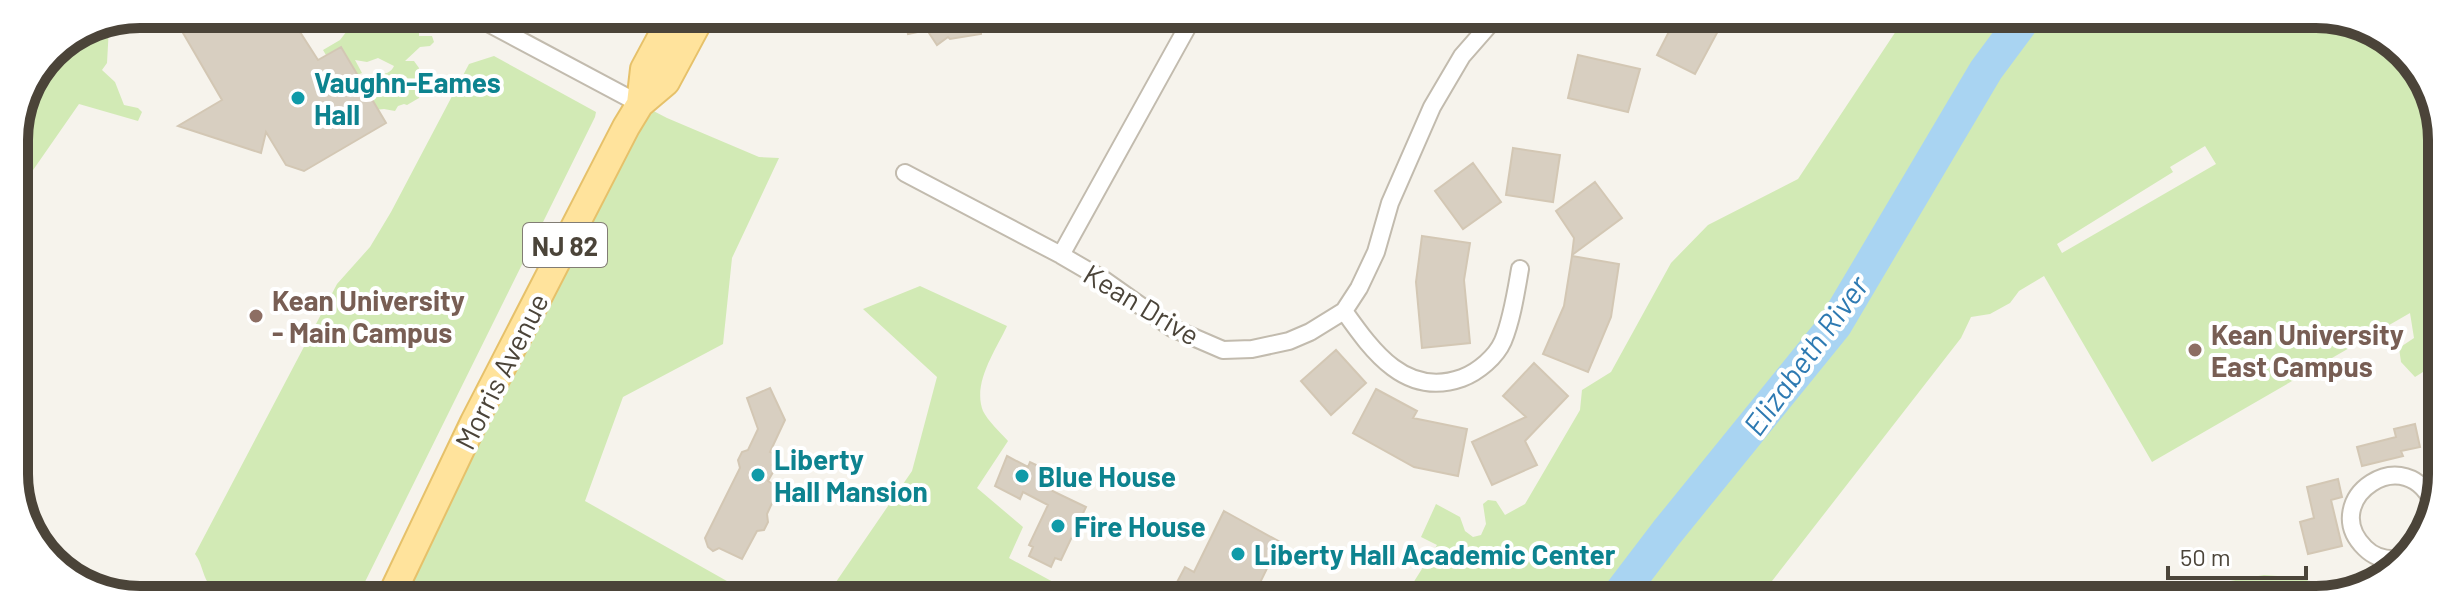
<svg xmlns="http://www.w3.org/2000/svg" width="2456" height="614" font-family="Barlow,sans-serif">
	<style>
		.green { fill: #d2eab5; fill-rule: evenodd }
		.lines { fill: none; stroke-linecap: round; stroke-linejoin: round }
		.river { stroke: #a9d4f2; stroke-width: 34 }
		.building { fill: #d8cfc1; stroke: #d3c7b4; stroke-width: 2 }
		.minor-casing { stroke: #c2bbae; stroke-width: 20 }
		.primary-casing { stroke: #e6c16a; stroke-width: 30 }
		.minor { stroke: #fff; stroke-width: 16 }
		.primary { stroke: #ffe39c; stroke-width: 26 }
		.culture-dot { fill: #0f9aa8; stroke: #fff; stroke-width: 3 }
		.education-dot { fill: #8d6e63; stroke: #fff; stroke-width: 3 }
		.labels { text-anchor: middle; dominant-baseline: central; stroke-width: 8; stroke-linejoin: round; paint-order: stroke }
		.shield { fill: #fff; stroke: #817c74; stroke-width: 2 }
		.shield-label { font-size: 26px; font-weight: bold; fill: #4b4439 }
		.culture-label { font-size: 28px; font-weight: bold; fill: #0d838f; stroke: #fff; text-anchor: start }
		.education-label { font-size: 28px; font-weight: bold; fill: #785e54; stroke: #fff; text-anchor: start }
		.street-label { font-size: 28px; fill: #4b4439; stroke: #fff }
		.water-label { font-size: 30px; font-style: italic; fill: #2e7ab2; stroke: #fff }
		.rim { fill: none; stroke: #4b4439; stroke-width: 10 }
	</style>
	<rect width="100%" height="100%" fill="#f6f3ec"/>
	<path class="green" d="M360,14H449L448,24H426L419,31V36H432L434,42L430,46L420,47L405,61H414L419,68C415,78 421,87 419,98L407,105L404,104L398,106L395,111L384,109L374,110L364,88L372,84L371,77L377,73C384,75 391,73 394,66L378,58L367,62L355,60L362,73L357,75L341,47L326,55L323,50L340,40Z
		M1906,16L2341,17L2405,50L2439,115V362L2415,377L2401,362L2399,348L2414,338L2410,313L2152,462L2044,276L2019,291L2010,303L1990,314L1971,317L1961,338L1758,599H1403L1437,545L1421,537L1436,504L1460,517L1465,531L1473,537L1481,535L1486,524L1483,504L1488,500L1496,501L1505,515L1525,504L1580,410L1582,390L1611,372L1671,263L1708,225L1798,179ZM2205,146L2216,164L2062,253L2057,244L2173,172L2170,167Z
		M109,27L107,63L102,70L115,82L124,105L138,108L142,112L138,121L79,104L15,196L14,132L51,50Z
		M494,56L596,112L595,117L357,598H209L207,592L208,583C202,573 202,563 195,554L337,284L370,247L391,212L469,64Z
		M640,104L667,118L759,157L779,158L732,258L723,344L623,397L585,501L757,598H390Z
		M920,286L1007,326C996,350 972,383 983,411C988,421 1000,432 1008,441L977,488L1023,527L1009,558L1055,583L1102,593L1107,599L825,598L912,471L937,377L863,309Z
		M2264,575L2303,578L2336,595L2324,600H2121Z"/>
	<g class="lines">
		<path class="river" d="M1616,599L1667,532L1835,325L1986,70L2026,16"/>
	</g>
	<path class="building" d="M172,14H329L300,32L318,60L341,47L386,123L304,171L286,165L266,132L261,153L178,126L222,100Z
		M904,15H980L981,34L950,39L948,37L937,45L927,30L908,34Z
		M1677,16H1726L1695,74L1657,55Z
		M1578,55L1640,69L1628,112L1568,98Z
		M1513,148L1560,155L1553,202L1506,195Z
		M1473,163L1501,202L1463,229L1435,191Z
		M1595,182L1622,218L1572,255L1574,238L1556,211Z
		M1422,236L1470,243L1464,280L1470,343L1422,348L1416,282Z
		M1572,256L1619,264L1611,317L1588,372L1543,354L1564,306Z
		M1336,350L1366,383L1331,415L1301,381Z
		M1534,363L1568,396L1525,441L1537,465L1492,485L1472,442L1526,417L1503,396Z
		M770,388L785,420L770,452L778,455L772,465L776,467L768,481L779,488L767,514L768,522L764,530L757,531L742,559L719,548L713,551L708,547L705,538L740,468L738,460L742,452L748,450L758,429L747,398Z
		M1376,389L1417,411L1413,418L1467,429L1458,476L1414,467L1353,433Z
		M2415,424L2420,447L2401,451L2403,456L2362,466L2357,447L2396,437L2394,429Z
		M1007,456L1028,467L1030,462L1049,471L1042,486L1086,507L1061,560L1055,558L1051,567L1029,556L1033,547L1029,545L1048,505L1023,492L1020,499L995,486Z
		M2338,479L2342,497L2331,500L2342,546L2308,554L2300,522L2314,518L2307,487Z
		M1224,511L1280,542L1252,599H1205L1176,584L1185,567L1194,572Z"/>
	<g class="lines">
		<g class="minor-casing">
			<path id="minor" d="M471,14L640,104
				M905,173L1061,255L1104,280L1172,328L1223,350L1252,349L1289,341L1310,332L1344,311L1359,288L1376,252L1390,203L1432,107L1462,56L1497,16
				M1061,255L1194,15
				M1344,311C1373,352 1406,398 1462,378C1478,372 1496,357 1503,341C1512,319 1516,292 1520,269
				M2405,558C2390,561 2376,559 2365,548C2316,500 2408,436 2435,508"/>
		</g>
		<g class="primary-casing">
			<path id="primary" d="M640,104L644,69L673,15
				M390,598L474,422L626,127L640,104L666,82L702,15"/>
		</g>
		<use href="#minor" class="minor"/>
		<use href="#primary" class="primary"/>
	</g>
	<g class="culture-dot">
		<circle cx="298" cy="98" r="8"/>
		<circle cx="758" cy="475" r="8"/>
		<circle cx="1022" cy="476" r="8"/>
		<circle cx="1058" cy="526" r="8"/>
		<circle cx="1238" cy="554" r="8"/>
	</g>
	<g class="education-dot">
		<circle cx="256" cy="316" r="8"/>
		<circle cx="2195" cy="350" r="8"/>
	</g>
	<g class="labels">
		<rect class="shield" x="523" y="223" width="84" height="44" rx="6"/>
		<g class="shield-label">
			<text x="565" y="245">NJ 82</text>
		</g>
		<g class="culture-label">
			<text x="314" y="82">Vaughn-Eames<tspan x="314" dy="32">Hall</tspan></text>
			<text x="774" y="459">Liberty<tspan x="774" dy="32">Hall Mansion</tspan></text>
			<text x="1038" y="476">Blue House</text>
			<text x="1074" y="526">Fire House</text>
			<text x="1254" y="554">Liberty Hall Academic Center</text>
		</g>
		<g class="education-label">
			<text x="272" y="300">Kean University<tspan x="272" dy="32">- Main Campus</tspan></text>
			<text x="2211" y="334">Kean University<tspan x="2211" dy="32">East Campus</tspan></text>
		</g>
		<g class="street-label">
			<text transform="translate(1142 304) rotate(31)">Kean Drive</text>
			<text transform="translate(501 371) rotate(-63)">Morris Avenue</text>
		</g>
		<g class="water-label">
			<text transform="translate(1805 355) rotate(-54)">Elizabeth River</text>
		</g>
	</g>
	<path d="M0 0H2456V614H0ZM140 28H2316A112 112 0 0 1 2428 140V474A112 112 0 0 1 2316 586H140A112 112 0 0 1 28 474V140A112 112 0 0 1 140 28Z" fill="#fff" fill-rule="evenodd"/>
	<path class="rim" d="M140 28H2316A112 112 0 0 1 2428 140V474A112 112 0 0 1 2316 586H140A112 112 0 0 1 28 474V140A112 112 0 0 1 140 28Z"/>
	<path d="M2168 566v12h138v-12" fill="none" stroke="#4b4439" stroke-width="4"/>
	<text x="2180" y="566" font-size="24" fill="#4b4439" stroke="#ffffff" stroke-width="6" paint-order="stroke">50 m</text>
</svg>
